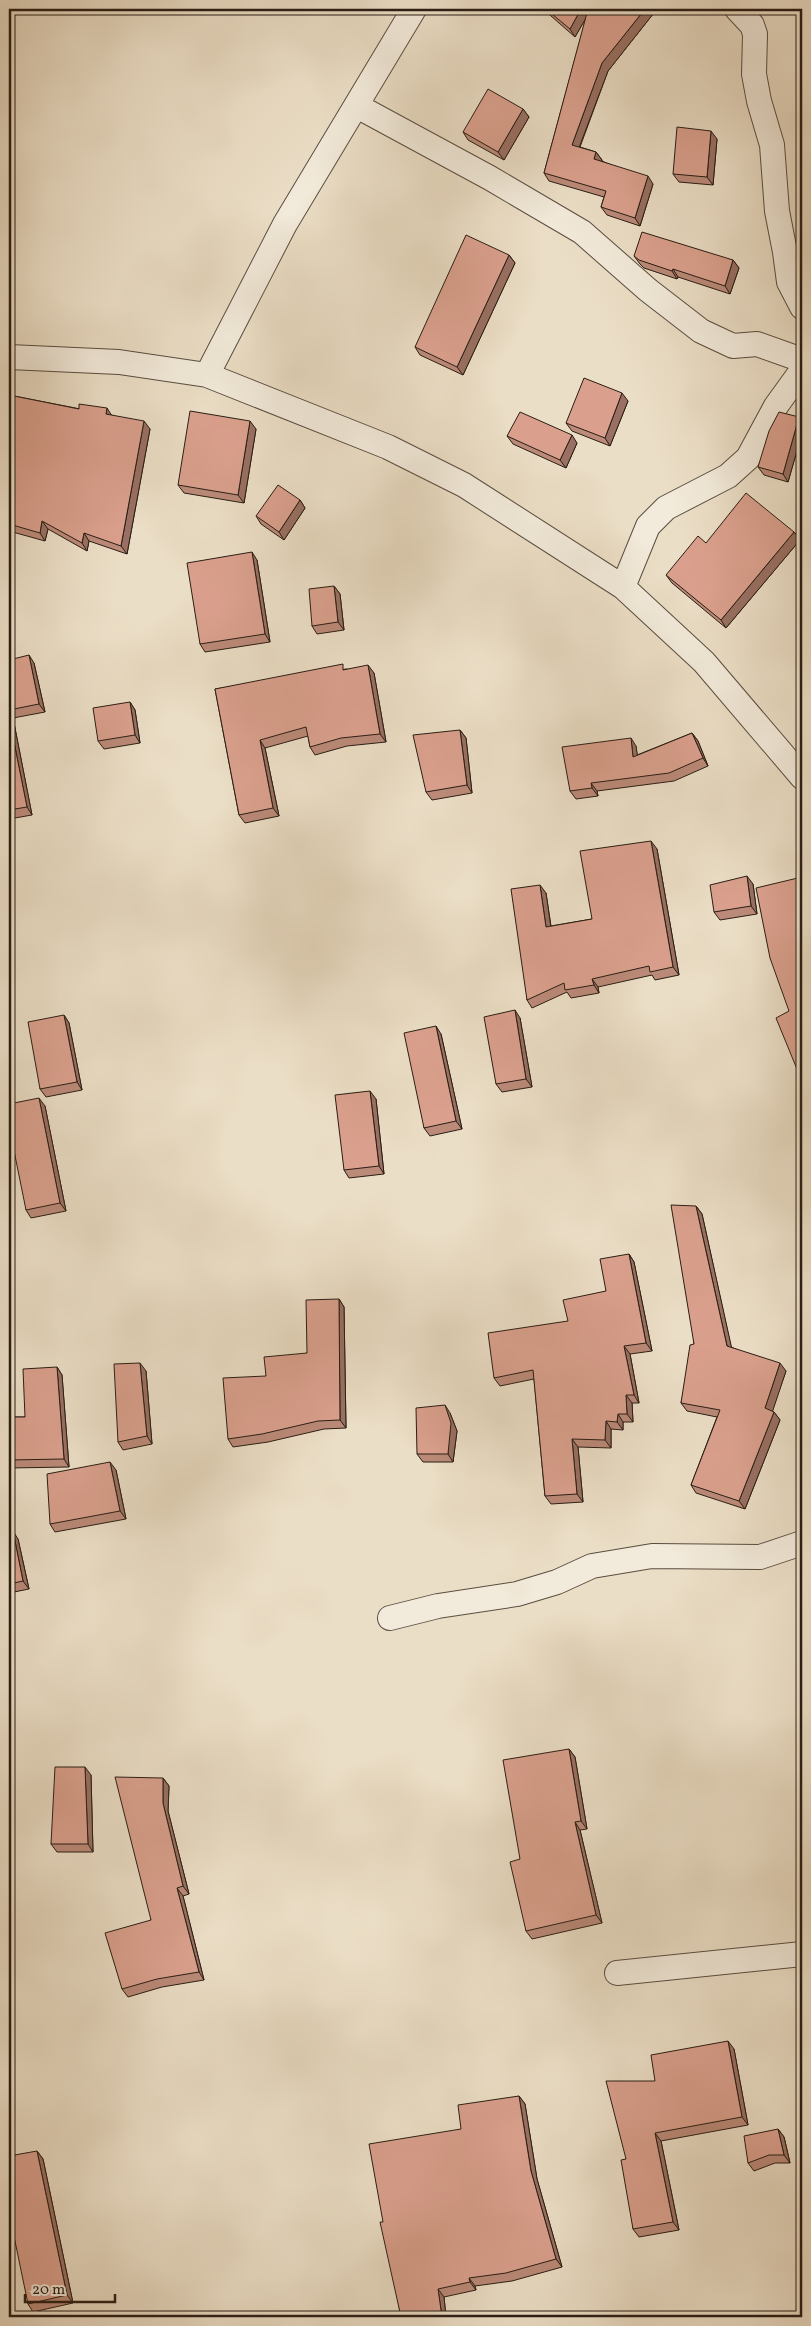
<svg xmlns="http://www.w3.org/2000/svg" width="811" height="2326" font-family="Vollkorn,serif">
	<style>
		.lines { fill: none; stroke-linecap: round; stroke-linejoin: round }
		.minor-casing { stroke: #5a4d40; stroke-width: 26 }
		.minor { stroke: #f2eada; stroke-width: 24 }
		.wall { fill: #bb8a79; stroke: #291d14 }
		.shaded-wall { fill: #997063; stroke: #291d14 }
		.building { fill: #daa08d; stroke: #291d14 }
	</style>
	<rect width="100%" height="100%" fill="#ebdec6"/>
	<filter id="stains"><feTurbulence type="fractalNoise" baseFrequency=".004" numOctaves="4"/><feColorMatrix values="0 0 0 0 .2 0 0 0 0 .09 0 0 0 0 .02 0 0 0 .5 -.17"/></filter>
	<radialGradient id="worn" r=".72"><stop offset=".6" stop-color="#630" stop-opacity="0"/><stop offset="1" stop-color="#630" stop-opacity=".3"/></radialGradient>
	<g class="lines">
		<g class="minor-casing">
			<path id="minor" d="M737,9L752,25L755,34L754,74L759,101L772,145L777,211L785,252L789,282L802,307
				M357,106L490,178L582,232L648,290L701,331L733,346L757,344L802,360
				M9,357L119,362L207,375L388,447L464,485L623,587L704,662L802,777
				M207,375L285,224L414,9
				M623,587L648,526L666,508L728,476L748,458L776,406L802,370
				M390,1618L438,1606L517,1594L557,1582L592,1566L652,1556L760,1557L802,1543
				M617,1973L802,1954"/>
		</g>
		<use href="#minor" class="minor"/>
	</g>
	<path class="wall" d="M543,9H657L608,71L580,147L596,152L602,160V161L653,184L640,226L607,215L601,207L604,197L549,181L544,173L586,18L575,37Z
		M523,109L529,117L504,160L468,140L463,132Z
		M717,139L713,185L679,182L673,174Z
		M509,255L515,263L463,375L420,355L415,347Z
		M634,256L733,260L739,268L730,294L678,277L677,279L644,268L640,264Z
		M9,395L111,415L150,429L127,554L89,541L87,551L48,529L45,541L9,531Z
		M628,401L610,446L572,431L566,423Z
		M799,417L802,422V433L788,482L764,475L758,467Z
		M256,429L244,503L184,493L178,485Z
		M507,436L577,443L566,468L513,444Z
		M300,500L305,508L284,540L261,524L256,516Z
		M794,532L800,540L726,628L672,583L666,575Z
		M257,560L270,642L205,652L200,644Z
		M334,586L340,594L344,630L317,634L312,626Z
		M9,660L34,663L45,712L13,718L32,815L9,819Z
		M346,669L374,673L386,742L347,746L315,755L310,747L308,736L265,748L279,816L245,823L239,815L215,689Z
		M130,702L135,710L140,743L104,749L98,741Z
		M460,730L466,738L472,793L432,800L426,792Z
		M692,733L698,741L708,766L674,781L597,791L598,796L576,799L570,791L636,746L637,755Z
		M657,849L679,975L655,980L652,975L598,987L599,993L571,998L567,992L532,1008L527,1000L546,893L551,926L592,919Z
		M753,884L757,914L720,920L714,912Z
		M64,1015L69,1023L82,1090L46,1097L40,1089Z
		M520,1018L532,1087L502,1092L496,1084Z
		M441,1034L462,1129L430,1136L424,1128Z
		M376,1099L384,1174L349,1178L344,1170Z
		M45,1106L66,1211L31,1218L26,1210Z
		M696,1206L702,1214L731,1347L786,1371L772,1411L774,1412L780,1420L745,1509L696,1493L691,1485L717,1417L687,1411L681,1403L694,1344Z
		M629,1254L634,1262L652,1351L630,1354L639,1403H632L633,1422H623V1430L611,1429V1448L578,1447L583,1502L551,1504L545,1496L534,1379L500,1386L494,1378L568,1321L606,1291Z
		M339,1299L344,1307L346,1428L324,1429L268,1442L233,1447L228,1439L266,1376L307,1353Z
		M57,1367L62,1375L69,1467L9,1468V1417H25Z
		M146,1371L152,1444L123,1450L118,1442Z
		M450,1413L457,1431L453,1462H423L417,1454Z
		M116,1470L126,1519L55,1532L50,1524Z
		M9,1532L18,1539L29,1589L9,1593Z
		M569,1749L575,1757L587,1829L580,1830L602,1923L532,1939L526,1931L520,1859Z
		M91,1775L93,1852H57L51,1844Z
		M163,1778L169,1786L168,1811L189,1894L183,1896L204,1980L162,1987L128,1997L122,1989L151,1920Z
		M734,2049L748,2125L661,2141L679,2230L639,2237L633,2229L626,2159L655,2081Z
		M519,2096L525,2104L537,2179L562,2267L512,2281L475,2286L476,2290L444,2297L446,2317H401L383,2222L461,2129Z
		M778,2129L784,2137L790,2163H775L754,2171L748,2163Z
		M37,2151L43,2159L73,2303L33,2312L28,2304Z"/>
	<path class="shaded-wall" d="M581,9H591L575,37L570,29Z
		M645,9H657L608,71L577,153L572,145L602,63Z
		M523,109L529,117L504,160L498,152Z
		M711,131L717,139L713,185L707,177Z
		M596,152L602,160L600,167L594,159Z
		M648,176L653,184L640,226L635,218Z
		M509,255L515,263L463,375L457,367Z
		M733,260L739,268L730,294L725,286Z
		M673,269L678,277L677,279L672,271Z
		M622,393L628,401L610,446L605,438Z
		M107,408L112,416L106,414Z
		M799,417L802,422V433L788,482L783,474Z
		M144,421L150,429L127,554L121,546Z
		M250,421L256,429L244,503L238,495Z
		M572,435L577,443L566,468L560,460Z
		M300,500L305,508L284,540L279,532Z
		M42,521L48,529L45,541L40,533Z
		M794,532L800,540L726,628L721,620Z
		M84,533L89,541L87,551L82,543Z
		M252,552L257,560L270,642L265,634Z
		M334,586L340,594L344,630L338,622Z
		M29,655L34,663L45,712L39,704Z
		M368,665L374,673L386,742L380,734Z
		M130,702L135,710L140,743L135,735Z
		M9,712L13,718L32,815L27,807L9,717Z
		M460,730L466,738L472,793L467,785Z
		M692,733L698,741L708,766L703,758Z
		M631,738L636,746L639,765L633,757Z
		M260,740L265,748L279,816L273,808Z
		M591,783L597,791L598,796L592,788Z
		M651,841L657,849L679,975L673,967Z
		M747,876L753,884L757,914L751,906Z
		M540,885L546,893L552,935L546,927Z
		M592,979L598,987L599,993L594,985Z
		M515,1010L520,1018L532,1087L526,1079Z
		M64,1015L69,1023L82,1090L77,1082Z
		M436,1026L441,1034L462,1129L456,1121Z
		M370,1091L376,1099L384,1174L379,1166Z
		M39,1098L45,1106L66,1211L60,1203Z
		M696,1206L702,1214L733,1354L727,1346Z
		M629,1254L634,1262L652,1351L646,1343Z
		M339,1299L344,1307L346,1428L340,1420Z
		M624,1346L630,1354L639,1403L634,1395Z
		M140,1363L146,1371L152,1444L147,1436Z
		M780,1363L786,1371L771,1416L765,1408Z
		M57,1367L62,1375L69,1467L64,1459Z
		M626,1395L632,1403L633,1422L627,1414Z
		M445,1405L450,1413L457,1431L453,1462L448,1454Z
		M774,1412L780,1420L745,1509L739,1501Z
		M618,1414L623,1422V1430L617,1422Z
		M606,1421L611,1429V1448L605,1440Z
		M572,1439L578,1447L583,1502L577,1494Z
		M110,1462L116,1470L126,1519L120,1511Z
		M13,1531L18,1539L29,1589L23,1581Z
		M569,1749L575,1757L587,1829L581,1821Z
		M85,1767L91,1775L93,1852L88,1844Z
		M163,1778L169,1786L168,1811L189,1894L183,1886L163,1803Z
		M575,1822L580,1830L602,1923L596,1915Z
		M177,1888L183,1896L204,1980L199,1972Z
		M728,2041L734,2049L748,2125L742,2117Z
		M519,2096L525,2104L537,2179L562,2267L556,2259L531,2171Z
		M778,2129L784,2137L790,2163L784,2155Z
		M655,2133L661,2141L679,2230L673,2222Z
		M37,2151L43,2159L73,2303L67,2295Z
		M469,2278L475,2286L476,2290L470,2282Z
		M438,2289L444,2297L446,2317H442Z"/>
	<path class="building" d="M546,9H581L570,29Z
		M588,9H645L602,63L572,145L596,152L594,159L648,176L635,218L601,207L606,191L544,173Z
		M802,19V38L797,20Z
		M488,89L523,109L498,152L463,132Z
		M677,127L711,131L707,177L673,174Z
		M642,232L733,260L725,286L673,269L672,271L639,260L634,256Z
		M466,235L509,255L457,367L415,347Z
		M584,378L622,393L605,438L566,423Z
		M9,395L79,409V404L107,408L106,414L144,421L121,546L84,533L82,543L42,521L40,533L9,524Z
		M190,411L250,421L238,495L178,485Z
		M520,412L572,435L560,460L507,436Z
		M779,412L799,417L783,474L758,467L769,431Z
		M278,485L300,500L279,532L256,516Z
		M746,493L794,532L721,620L666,575L698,536L706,543Z
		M252,552L265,634L200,644L187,563Z
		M334,586L338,622L312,626L309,589Z
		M29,655L39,704L9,710V660Z
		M343,664V670L368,665L380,734L341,738L310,747L306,727L260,740L273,808L239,815L215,689Z
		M130,702L135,735L98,741L93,708Z
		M9,717L27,807L9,810Z
		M460,730L467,785L426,792L413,735Z
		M692,733L703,758L669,773L591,783L592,788L570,791L562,747L631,738L633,757Z
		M651,841L673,967L650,972L649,966L592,979L594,985L565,990L564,983L527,1000L511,889L540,885L546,927L592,919L580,851Z
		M747,876L751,906L714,912L710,885Z
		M802,877V1073L799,1074L776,1018L789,1011L770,958L756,888Z
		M515,1010L526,1079L496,1084L484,1017Z
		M64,1015L77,1082L40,1089L28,1022Z
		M436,1026L456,1121L424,1128L404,1033Z
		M370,1091L379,1166L344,1170L335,1095Z
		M39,1098L60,1203L26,1210L9,1126V1104Z
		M671,1205L696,1206L727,1346L780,1363L765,1408L774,1412L739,1501L691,1485L720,1410L681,1403L690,1345L694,1344Z
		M629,1254L646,1343L624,1346L634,1395H626L627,1414H618L617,1422L606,1421L605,1440L572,1439L577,1494L545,1496L533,1370L494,1378L488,1333L568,1321L563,1300L606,1291L600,1259Z
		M339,1299L340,1420L318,1421L262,1434L228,1439L223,1378L266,1376L264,1357L307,1353L306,1300Z
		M140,1363L147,1436L118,1442L114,1364Z
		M57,1367L64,1459L9,1460V1417H25L23,1369Z
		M445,1405L451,1423L448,1454H417L416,1408Z
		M110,1462L120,1511L50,1524L47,1474Z
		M13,1531L23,1581L9,1584V1532Z
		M569,1749L581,1821L575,1822L596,1915L526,1931L510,1862L520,1859L503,1760Z
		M55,1767H85L88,1844H51Z
		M115,1777L163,1778V1803L183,1886L177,1888L199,1972L157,1979L122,1989L105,1933L151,1920Z
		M728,2041L742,2117L655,2133L673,2222L633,2229L621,2160L626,2159L606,2081H655L651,2055Z
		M519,2096L531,2171L556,2259L506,2273L469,2278L470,2282L438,2289L442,2317H401L380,2222H383L369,2144L461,2129L458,2105Z
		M778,2129L784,2155H769L748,2163L744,2136Z
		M37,2151L67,2295L28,2304L9,2212V2156Z"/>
	<rect width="811" height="2326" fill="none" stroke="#ebdec6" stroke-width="30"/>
	<rect x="10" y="10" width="791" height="2306" fill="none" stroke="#291d14" stroke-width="2.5"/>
	<rect x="15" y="15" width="781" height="2296" fill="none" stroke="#291d14"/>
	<path d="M25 2294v8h90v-8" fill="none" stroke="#291d14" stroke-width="2.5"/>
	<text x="32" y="2294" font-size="15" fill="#291d14" stroke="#f2eada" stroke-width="4" paint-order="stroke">20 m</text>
	<rect width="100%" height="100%" filter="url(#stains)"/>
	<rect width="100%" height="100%" fill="url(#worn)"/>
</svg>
